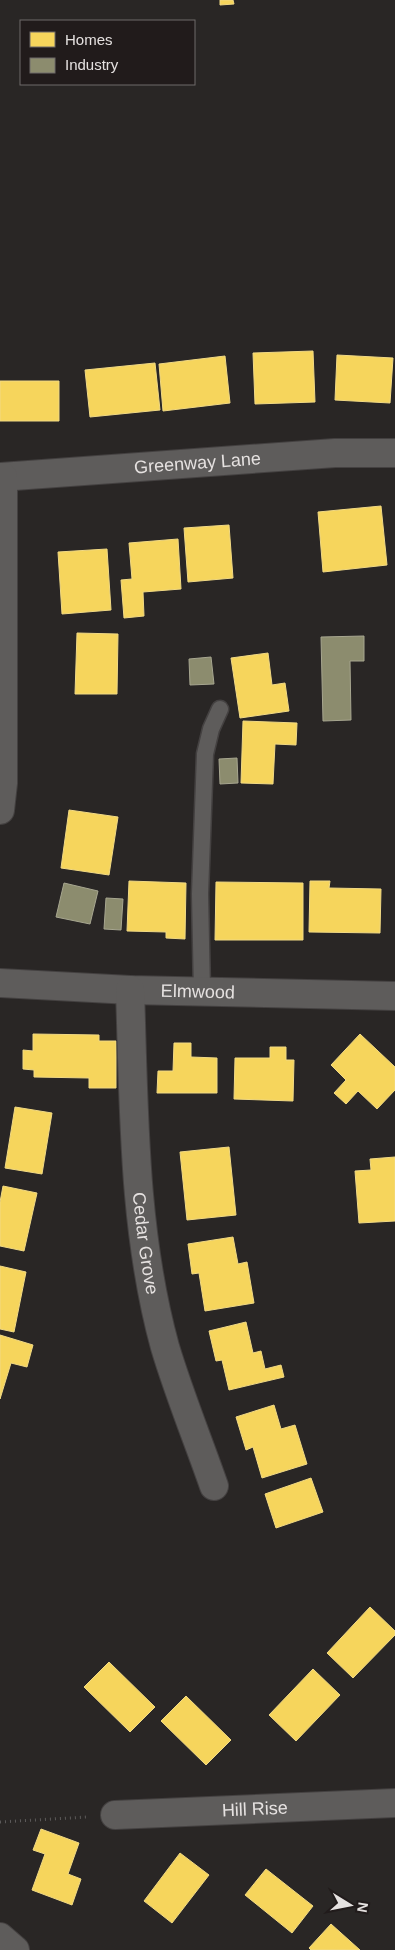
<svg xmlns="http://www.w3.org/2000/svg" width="395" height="1950" font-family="Helvetica,sans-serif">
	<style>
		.homes { fill: #f6d55c; stroke: #f1d984 }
		.industry { fill: #8c8c6e; stroke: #a7a690 }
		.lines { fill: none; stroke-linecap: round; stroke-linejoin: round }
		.lane-casing { stroke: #444141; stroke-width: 19 }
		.street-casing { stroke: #444141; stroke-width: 30 }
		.secondary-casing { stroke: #444141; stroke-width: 30 }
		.path { stroke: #5d5b5b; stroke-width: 3; stroke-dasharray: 1 4; stroke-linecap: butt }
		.lane { stroke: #5e5c5b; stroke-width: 16 }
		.street { stroke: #5e5c5b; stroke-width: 28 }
		.secondary { stroke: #5e5c5b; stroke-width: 28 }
		.labels { text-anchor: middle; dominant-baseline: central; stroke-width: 5; stroke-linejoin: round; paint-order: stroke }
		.street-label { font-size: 18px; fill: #e5e1e0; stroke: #211b1b }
	</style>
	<rect width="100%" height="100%" fill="#292625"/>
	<path class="homes" d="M220,0H233L234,4L220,5Z
		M313,351L315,402L255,404L253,353Z
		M337,355L393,358L390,403L335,400Z
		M225,356L230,403L163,411L159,364Z
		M155,363L160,410L90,417L85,370Z
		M0,381H59V421H0Z
		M381,506L387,565L323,572L318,512Z
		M229,525L233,578L188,582L184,528Z
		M178,539L181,589L143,592L144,616L124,618L121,580L132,579L129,543Z
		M107,549L111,610L62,614L58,552Z
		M77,633L118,634L117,694H75Z
		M268,653L272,685L285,683L289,711L240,718L231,658Z
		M243,721L297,723L296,745L275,744L273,784L241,783Z
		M69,810L118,817L109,875L61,868Z
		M129,881L186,883L185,939L166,938V932L127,931Z
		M310,881H330L329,888L381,889L380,933L309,932Z
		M216,882L303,883V940H215Z
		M33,1034L99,1035V1041H116V1088H89V1078L34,1077V1070L23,1069V1050L33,1051Z
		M360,1034L395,1067V1090L377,1109L358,1091L346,1104L334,1093L346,1080L331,1065Z
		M174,1043H191V1057L217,1058V1093H157L158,1071H173Z
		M270,1047H286V1060H294L293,1101L234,1099L235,1058H270Z
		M15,1107L52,1113L42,1174L5,1168Z
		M229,1147L236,1215L187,1220L180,1152Z
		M395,1157V1221L359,1223L355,1171L371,1170L370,1159Z
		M3,1186L37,1193L24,1251L0,1246V1202Z
		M233,1237L238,1264L247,1262L254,1303L205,1311L199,1273L192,1274L188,1244Z
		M0,1266L26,1272L14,1332L0,1329Z
		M246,1322L253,1353L261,1351L265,1369L281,1365L284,1377L229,1390L222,1360L216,1361L209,1331Z
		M0,1335L33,1345L27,1367L11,1363L0,1399Z
		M274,1405L281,1429L295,1425L307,1464L262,1478L253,1447L246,1450L236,1417Z
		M311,1478L323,1512L276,1528L265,1494Z
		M370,1607L395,1631V1635L353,1678L327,1653Z
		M109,1662L155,1707L130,1732L84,1687Z
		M313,1669L340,1695L296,1741L269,1715Z
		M186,1696L231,1740L206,1765L161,1721Z
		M41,1829L79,1843L68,1874L81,1879L72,1905L32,1890L45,1854L33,1850Z
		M180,1853L209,1875L172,1923L144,1901Z
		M266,1869L313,1906L292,1933L245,1895Z
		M331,1924L360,1950H311L309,1948Z"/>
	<path class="industry" d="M364,636V661H350L351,720L323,721L321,637Z
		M211,657L214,684L190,685L189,659Z
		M237,758L238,783L220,784L219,759Z
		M64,883L98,891L90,924L56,917Z
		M106,898L123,899L121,930L104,929Z"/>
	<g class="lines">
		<g class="lane-casing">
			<path id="lane" d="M202,992L200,894L205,754L211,729L220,709"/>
		</g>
		<g class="street-casing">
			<g id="street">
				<path id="s1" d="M0,477L335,453H395"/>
				<path d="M0,810L3,783V477"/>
				<path id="s2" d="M0,983L130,990L395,996"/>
				<path id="s3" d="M130,990C134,1109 133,1231 165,1347C179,1394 198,1440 214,1486"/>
				<path id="s4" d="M115,1815L395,1803"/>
			</g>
		</g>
		<g class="secondary-casing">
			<path id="secondary" d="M0,1937L15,1950"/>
		</g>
		<path class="path" d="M0,1822L87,1817"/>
		<use href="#lane" class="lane"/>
		<use href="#street" class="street"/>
		<use href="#secondary" class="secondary"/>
	</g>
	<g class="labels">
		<g class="street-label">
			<text stroke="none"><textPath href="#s1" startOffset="198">Greenway Lane</textPath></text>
			<text stroke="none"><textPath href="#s2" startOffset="198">Elmwood</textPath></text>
			<text stroke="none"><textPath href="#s3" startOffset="254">Cedar Grove</textPath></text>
			<text stroke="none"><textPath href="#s4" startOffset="140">Hill Rise</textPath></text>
		</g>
	</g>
	<rect x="20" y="20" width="175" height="65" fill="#211b1b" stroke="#6f6a6a"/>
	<rect x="30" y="32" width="25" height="15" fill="#f6d55c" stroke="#6f6a6a"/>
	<text x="65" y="45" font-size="15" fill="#e5e1e0">Homes</text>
	<rect x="30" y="58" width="25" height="15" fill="#8c8c6e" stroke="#6f6a6a"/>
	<text x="65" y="70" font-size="15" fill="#e5e1e0">Industry</text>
	<g transform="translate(350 1905) rotate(100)" stroke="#211b1b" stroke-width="4" paint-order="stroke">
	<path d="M0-4L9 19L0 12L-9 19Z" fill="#e5e1e0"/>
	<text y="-8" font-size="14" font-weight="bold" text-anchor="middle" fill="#e5e1e0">N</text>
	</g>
</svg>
